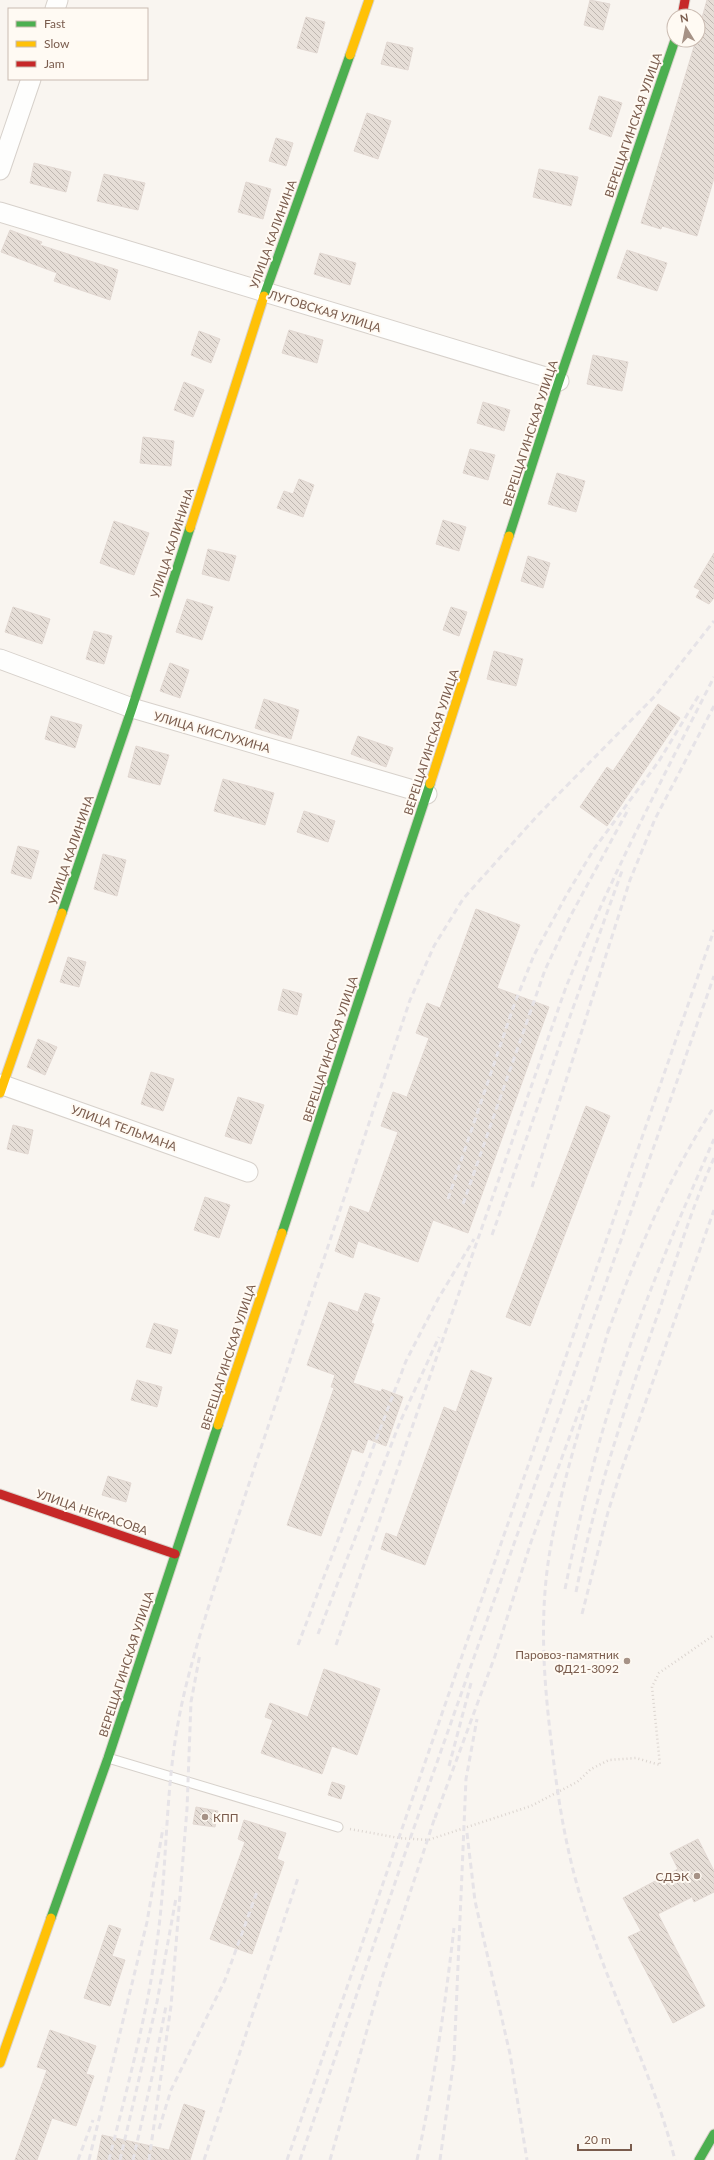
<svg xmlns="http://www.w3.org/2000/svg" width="714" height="2160" font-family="Lato,sans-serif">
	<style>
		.building { fill: url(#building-back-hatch); stroke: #e2d8d2 }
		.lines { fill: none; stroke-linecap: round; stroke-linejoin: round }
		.lane-casing { stroke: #d7d1cb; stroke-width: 11 }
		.street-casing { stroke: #d7d1cb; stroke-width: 21 }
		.fast-casing { stroke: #d9d2cb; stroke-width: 11 }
		.slow-casing { stroke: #d9d2cb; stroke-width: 11 }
		.jam-casing { stroke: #d9d2cb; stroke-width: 11 }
		.path { stroke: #dcd5d0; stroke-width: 2.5; stroke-dasharray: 1 3; stroke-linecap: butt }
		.lane { stroke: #fefefd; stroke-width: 9 }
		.street { stroke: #fefefd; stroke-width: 19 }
		.fast { stroke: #4caf50; stroke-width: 9 }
		.slow { stroke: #ffc107; stroke-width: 9 }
		.jam { stroke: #c62828; stroke-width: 9 }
		.rail { stroke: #e6e3e7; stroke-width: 3; stroke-dasharray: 6 4; stroke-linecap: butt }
		.poi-dot { fill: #a69286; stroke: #fffaf3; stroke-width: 1.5 }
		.labels { text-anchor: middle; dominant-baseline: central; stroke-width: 4; stroke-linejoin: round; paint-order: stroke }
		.street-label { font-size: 12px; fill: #7a5c4d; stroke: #fffaf3 }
		.poi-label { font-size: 12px; fill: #7a5c4d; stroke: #fffaf3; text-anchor: end }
	</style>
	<defs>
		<pattern id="building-back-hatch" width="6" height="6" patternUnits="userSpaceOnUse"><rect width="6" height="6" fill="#e6ded7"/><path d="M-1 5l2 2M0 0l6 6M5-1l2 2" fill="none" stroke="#bfb7b1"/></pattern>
	</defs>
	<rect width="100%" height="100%" fill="#f9f5f0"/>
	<path class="building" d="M590,0L610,4L603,30L584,25Z
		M707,0H714V178L697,236L662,226L661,229L641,223L696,40H698V32Z
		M306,17L325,22L317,53L297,48Z
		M387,42L413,48L408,70L381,64Z
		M599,96L622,103L611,137L589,129Z
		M367,113L391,121L378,159L354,151Z
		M276,138L293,143L286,166L269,161Z
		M34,163L71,172L66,192L30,183Z
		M539,169L578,177L571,206L533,197Z
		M104,174L145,183L138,210L97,201Z
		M246,182L271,189L263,219L238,212Z
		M10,230L42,242L40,245L118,270L110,300L54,281L57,273L1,252Z
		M627,250L667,263L657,291L617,278Z
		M320,253L356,263L350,285L314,274Z
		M289,330L323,340L317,363L282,353Z
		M199,331L220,339L211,363L191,355Z
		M593,355L628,362L622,391L587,384Z
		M184,382L204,390L193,417L174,410Z
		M483,402L510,410L504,431L477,423Z
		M143,437L174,441L171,466L140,463Z
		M470,449L495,455L488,480L463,473Z
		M557,473L585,481L576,512L548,504Z
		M299,479L314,485L303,517L277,508L284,491L293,494Z
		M443,520L466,527L459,551L436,544Z
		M114,521L149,533L134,575L100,563Z
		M208,549L236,556L229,581L202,574Z
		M714,553V598L709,604L696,597L700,590L694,587Z
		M528,556L550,563L543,588L521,581Z
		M187,599L213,607L202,640L176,632Z
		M13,607L50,619L42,644L5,632Z
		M451,607L467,612L459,636L443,630Z
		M94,631L112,636L104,664L86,659Z
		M494,651L523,659L516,686L487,679Z
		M170,663L189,670L180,698L160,691Z
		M264,699L299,710L291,739L255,728Z
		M658,704L680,718L607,826L580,807L607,767L613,771Z
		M51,716L82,725L75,748L45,739Z
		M358,736L393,748L386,767L351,754Z
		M136,746L169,755L160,785L128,777Z
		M223,779L274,793L265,825L214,811Z
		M304,811L335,821L328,842L297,832Z
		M18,846L39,851L31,879L11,873Z
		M103,854L126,860L117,896L94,889Z
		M476,909L520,925L497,988L549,1007L468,1233L433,1220L418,1262L358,1241L353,1258L335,1251L350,1206L369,1213L398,1132L381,1126L393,1092L407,1097L429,1038L416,1033L427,1003L440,1008Z
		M68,957L86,962L79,987L60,982Z
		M283,989L302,994L297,1015L278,1010Z
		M38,1039L57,1047L45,1075L27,1067Z
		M151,1072L174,1079L163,1111L141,1104Z
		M238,1097L264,1105L251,1144L225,1136Z
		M586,1106L610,1116L530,1326L506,1317Z
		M13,1125L33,1130L28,1154L7,1149Z
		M205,1197L230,1205L219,1238L194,1230Z
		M365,1293L380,1298L371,1323L374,1324L353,1383L381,1392L382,1389L403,1397L386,1446L368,1439L363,1453L352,1449L321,1536L287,1525L334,1388L331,1387L335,1375L307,1365L329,1302L358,1312Z
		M154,1323L178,1330L171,1354L146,1347Z
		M471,1370L492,1378L425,1565L381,1549L386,1533L397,1537L444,1407L456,1412Z
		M137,1380L162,1387L157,1407L131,1400Z
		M108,1476L131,1483L126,1502L102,1495Z
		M324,1669L380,1689L357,1755L332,1746L322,1774L261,1753L273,1720L265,1717L270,1703L308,1717Z
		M332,1782L345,1786L341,1799L328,1795Z
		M196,1807L218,1811L215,1827L193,1824Z
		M244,1820L286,1833L277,1859L284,1862L252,1954L210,1939L245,1842L238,1839Z
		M698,1839L714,1871V1892L694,1902L692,1897L658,1914L705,2006L673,2023L628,1937L641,1931L623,1898L678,1869L670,1853Z
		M109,1925L121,1929L112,1956L125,1960L110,2006L84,1998Z
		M50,2030L96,2046L86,2074L94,2076L76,2126L52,2118L37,2160H15L47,2070L37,2067Z
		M184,2104L205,2111L190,2160H97L102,2135L169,2150Z"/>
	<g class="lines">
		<g class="lane-casing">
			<path id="lane" d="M108,1758L338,1827"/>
		</g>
		<g class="street-casing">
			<path id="street" d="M55,9L58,0
				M0,170L31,79
				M0,212L559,381
				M0,659L132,708L427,794
				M0,1084L248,1172"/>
		</g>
		<g class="fast-casing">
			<path id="fast" d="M264,296L350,55
				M509,536L559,381L675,40
				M62,913L132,708L190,528
				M282,1233L430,784
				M51,1918L108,1758L218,1425
				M699,2160L714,2134"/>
		</g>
		<g class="slow-casing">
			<path id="slow" d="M350,55L369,0
				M190,528L264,296
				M430,784L509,536
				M0,1093L62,913
				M218,1425L282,1233
				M0,2063L51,1918"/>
		</g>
		<g class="jam-casing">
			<path id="jam" d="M682,16L685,0
				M0,1494L175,1554"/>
		</g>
		<path class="path" d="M350,1829L399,1838L428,1840L531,1806L577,1782L591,1769L609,1760L636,1758L660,1765L652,1687L659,1673L714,1635"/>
		<use href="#lane" class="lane"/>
		<use href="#street" class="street"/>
		<use href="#fast" class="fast"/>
		<use href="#slow" class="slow"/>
		<use href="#jam" class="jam"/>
		<path class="rail" d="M532,1187L630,880L655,819L714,706
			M448,1199L514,1005L534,955L567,894L594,849L659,761L699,695
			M463,1204L545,970L571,915L629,808
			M492,1235L623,868
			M609,1328C589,1400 564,1471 551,1545C538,1615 544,1686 553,1756C559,1807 568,1859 584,1908C610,1994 653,2073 675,2160
			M608,1332C636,1255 669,1176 714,1107
			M565,1589C573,1550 581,1512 591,1474C620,1358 666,1248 714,1139
			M576,1592C595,1496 626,1404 659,1311C676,1260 692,1207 714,1158
			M582,1614L608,1512L621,1471L714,1210
			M318,1634L400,1422L439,1337
			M298,1645L406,1361L438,1299L474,1239
			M336,1645L566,987C609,881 662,779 714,677
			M449,1766L471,1683
			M435,1818L495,1656L531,1542L583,1400
			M467,1833L475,1901L510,2054L527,2160
			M159,2129L171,2090L225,1980L257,1892
			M78,2160L93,2120
			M89,2160L147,1922L163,1828
			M109,2160C127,2088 147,2016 157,1942C167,1871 165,1799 177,1729C185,1681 200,1635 214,1589L410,1000L434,946L463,899L537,816L655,696L714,621
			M120,2160L157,2002L176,1898
			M133,2160L153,2073L166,2006
			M149,2160L171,2006L187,1809L191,1702L200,1654
			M204,2160L298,1878
			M287,2160L714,930
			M300,2160L410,1839L714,976
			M330,2160L381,1981L436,1814
			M417,2160C434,2083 445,2006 454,1928
			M440,2160L454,2059L466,1779L477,1719"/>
	</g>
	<g class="poi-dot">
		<circle cx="627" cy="1661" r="4"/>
		<circle cx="205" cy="1817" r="4"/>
		<circle cx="697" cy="1876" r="4"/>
	</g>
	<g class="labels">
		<g class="street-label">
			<text transform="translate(633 125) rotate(-71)">ВЕРЕЩАГИНСКАЯ УЛИЦА</text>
			<text transform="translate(273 234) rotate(-70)">УЛИЦА КАЛИНИНА</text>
			<text transform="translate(325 311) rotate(17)">ЛУГОВСКАЯ УЛИЦА</text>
			<text transform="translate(530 433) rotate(-72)">ВЕРЕЩАГИНСКАЯ УЛИЦА</text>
			<text transform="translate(172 543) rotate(-72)">УЛИЦА КАЛИНИНА</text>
			<text transform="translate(212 732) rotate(16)">УЛИЦА КИСЛУХИНА</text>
			<text transform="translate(431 742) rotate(-72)">ВЕРЕЩАГИНСКАЯ УЛИЦА</text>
			<text transform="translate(71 850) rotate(-71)">УЛИЦА КАЛИНИНА</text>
			<text transform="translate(330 1049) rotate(-72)">ВЕРЕЩАГИНСКАЯ УЛИЦА</text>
			<text transform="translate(124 1128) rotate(20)">УЛИЦА ТЕЛЬМАНА</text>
			<text transform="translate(228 1357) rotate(-72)">ВЕРЕЩАГИНСКАЯ УЛИЦА</text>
			<text transform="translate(92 1512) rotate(19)">УЛИЦА НЕКРАСОВА</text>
			<text transform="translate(126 1664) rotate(-72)">ВЕРЕЩАГИНСКАЯ УЛИЦА</text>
		</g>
		<g class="poi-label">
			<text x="619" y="1654">Паровоз-памятник<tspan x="619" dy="14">ФД21-3092</tspan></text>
			<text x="213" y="1817" text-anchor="start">КПП</text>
			<text x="689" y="1876">СДЭК</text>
		</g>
	</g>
	<rect x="8" y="8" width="140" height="72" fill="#fffaf3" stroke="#cabbb1"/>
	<rect x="16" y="21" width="20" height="6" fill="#4caf50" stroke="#cabbb1"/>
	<text x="44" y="28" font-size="12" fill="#7a5c4d">Fast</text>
	<rect x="16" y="41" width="20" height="6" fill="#ffc107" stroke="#cabbb1"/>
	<text x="44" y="48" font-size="12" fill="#7a5c4d">Slow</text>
	<rect x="16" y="61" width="20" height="6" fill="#c62828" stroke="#cabbb1"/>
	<text x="44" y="68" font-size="12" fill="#7a5c4d">Jam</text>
	<g transform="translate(686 28) rotate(350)"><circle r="19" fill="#fffaf3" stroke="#cabbb1"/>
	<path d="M0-3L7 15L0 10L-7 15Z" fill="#a69286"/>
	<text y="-6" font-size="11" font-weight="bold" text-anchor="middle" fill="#7a5c4d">N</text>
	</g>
	<path d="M578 2144v6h53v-6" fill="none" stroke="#7a5c4d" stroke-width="2"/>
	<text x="584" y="2144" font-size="12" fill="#7a5c4d" stroke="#fffaf3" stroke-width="3" paint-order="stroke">20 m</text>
</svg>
